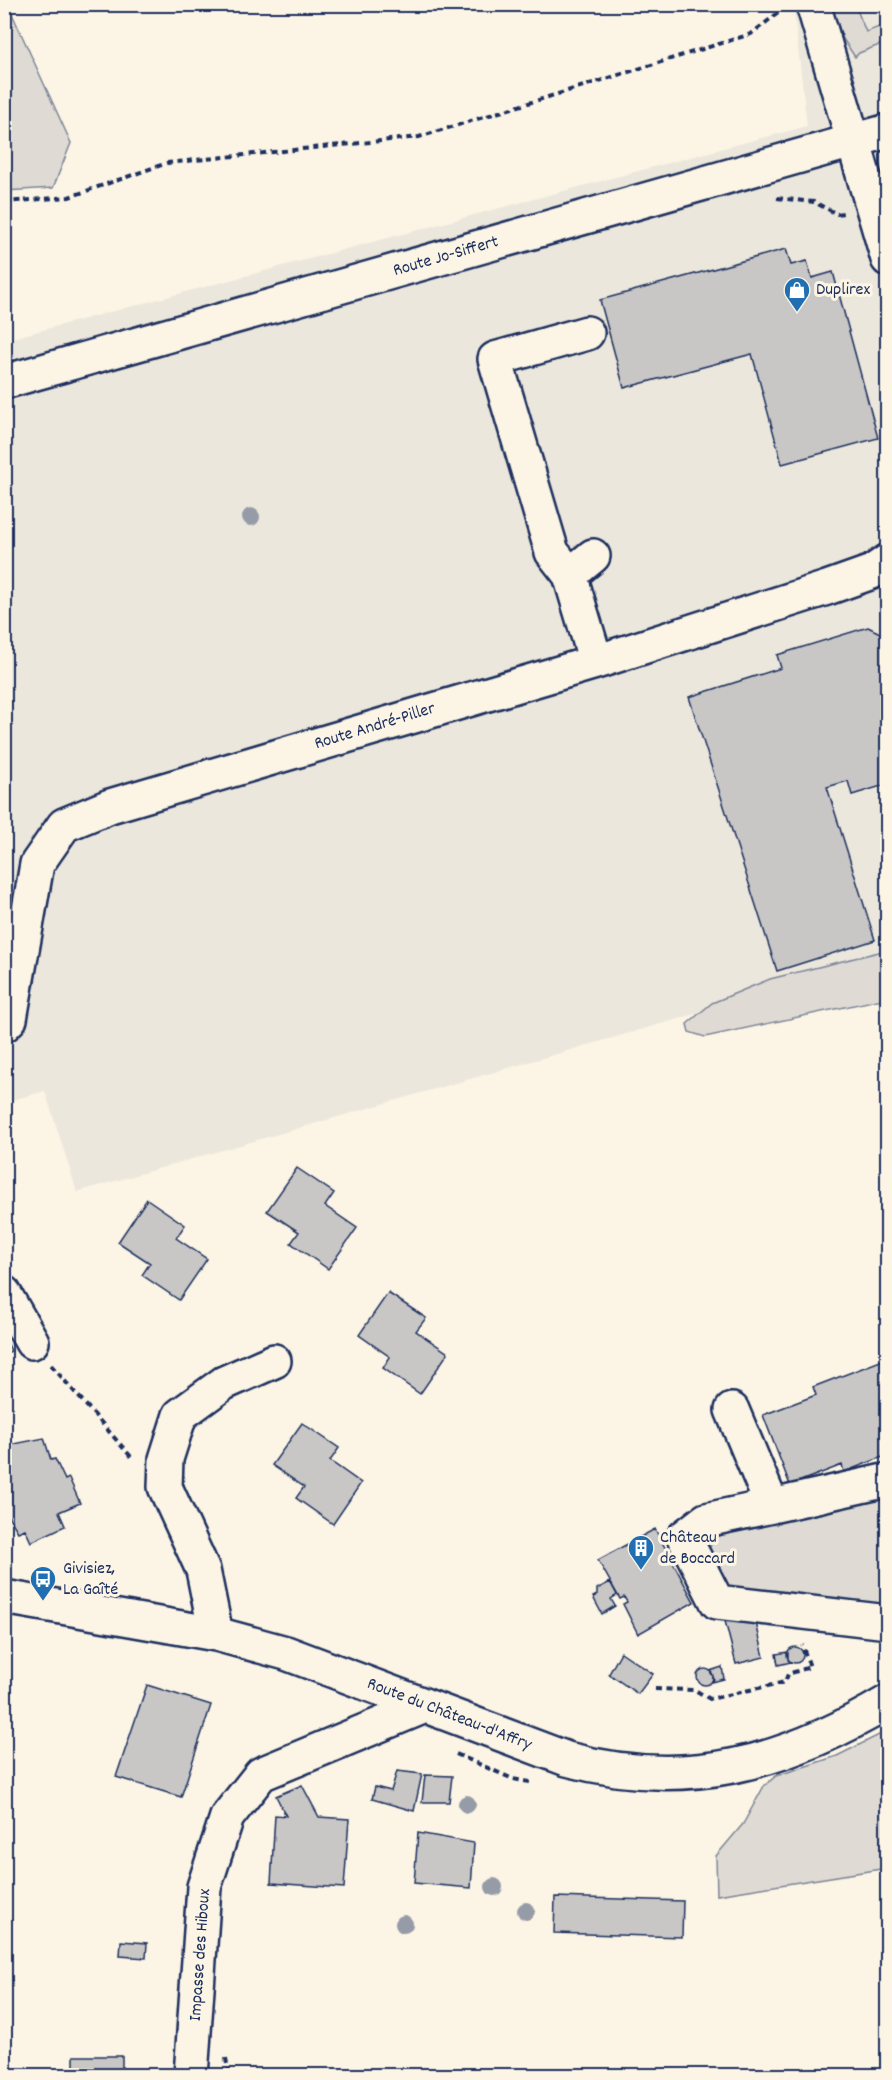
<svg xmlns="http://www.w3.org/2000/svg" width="892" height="2080" font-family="Dekko,sans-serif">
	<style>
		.built { fill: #ece7dc }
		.green { fill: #dfdbd4; stroke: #7d8599; stroke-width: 1.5 }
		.building { fill: #c8c7c6; stroke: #1b2f5e; stroke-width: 1.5 }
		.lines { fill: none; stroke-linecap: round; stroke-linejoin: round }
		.minor-casing { stroke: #1b2f5e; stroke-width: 38 }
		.major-casing { stroke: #1b2f5e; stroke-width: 38 }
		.path { stroke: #1b2f5e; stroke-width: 4; stroke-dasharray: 6 4.5; stroke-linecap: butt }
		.minor { stroke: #fcf5e5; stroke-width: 33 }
		.major { stroke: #fcf5e5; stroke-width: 33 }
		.tree { fill: #969ba8 }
		.labels { text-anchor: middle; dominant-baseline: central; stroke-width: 6; stroke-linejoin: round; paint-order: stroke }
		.street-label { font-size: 18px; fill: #1b2f5e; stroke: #fcf5e5 }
		.poi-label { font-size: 18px; fill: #1b2f5e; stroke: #fcf5e5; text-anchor: start }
	</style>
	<rect width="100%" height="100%" fill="#fcf5e5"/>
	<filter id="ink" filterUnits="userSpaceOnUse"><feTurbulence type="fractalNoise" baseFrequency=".0167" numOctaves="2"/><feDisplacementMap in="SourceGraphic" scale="12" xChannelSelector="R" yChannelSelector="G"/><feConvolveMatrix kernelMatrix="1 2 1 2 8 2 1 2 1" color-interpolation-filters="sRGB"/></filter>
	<g filter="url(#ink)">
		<path class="built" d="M793,5H887V959L77,1192L45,1091L5,1102V340L807,126Z"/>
		<path class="green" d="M8,5L71,143L53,188L5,191L4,5Z
			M831,5H855L866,32L887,24V42L859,53L855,57L843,39Z
			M887,950V998L705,1037L689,1032L687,1024L712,1003L770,979Z
			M887,1497V1613L724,1587L708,1551L715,1536L734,1524Z
			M887,1731V1868L717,1895L716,1856L743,1824L764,1786L776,1776L837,1756Z"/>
		<path class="building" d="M786,249L791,265L807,261L812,278L833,272L878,438L782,464L752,354L624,388L600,300Z
			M868,627L888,637V784L852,795L848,781L827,787L875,940L777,971L689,697L781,668L777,655Z
			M297,1168L334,1193L325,1206L357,1228L328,1269L291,1243L299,1232L267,1211Z
			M147,1199L185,1225L176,1238L207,1259L179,1300L142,1275L150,1263L118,1242Z
			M388,1293L426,1318L416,1331L448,1353L420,1394L383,1368L390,1357L359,1335Z
			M4,1335L11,1351L4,1354Z
			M888,1358V1455L844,1472L842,1465L790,1485L763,1415L816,1395L813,1387Z
			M302,1423L339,1448L330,1461L361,1483L333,1524L296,1498L304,1487L272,1465Z
			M44,1438L51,1460L55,1459L65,1480L69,1478L80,1503L59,1512L65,1526L31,1542L25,1529L18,1532L4,1509V1446Z
			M655,1529L694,1602L638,1634L623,1604L627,1602L624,1597L620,1599L598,1560Z
			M610,1582L617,1595L611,1599L615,1606L602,1614L593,1597L597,1595V1589Z
			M754,1614L764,1657L736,1664L725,1621Z
			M787 1655a8 8 0 1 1 16 0a8 8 0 1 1-16 0Z
			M621,1652L653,1674L638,1694L609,1674Z
			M788,1652V1660L791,1662L778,1665L776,1654Z
			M722,1667L724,1679L712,1682L714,1679L710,1671Z
			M697 1677a8 8 0 1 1 16 0a8 8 0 1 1-16 0Z
			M147,1685L211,1705L181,1797L116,1777Z
			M397,1771L422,1774L414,1811L372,1799L375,1787L391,1791Z
			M425,1775L452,1776L449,1802H422Z
			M302,1785L319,1817L349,1819L344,1888L271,1883L275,1815L286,1816L276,1796Z
			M418,1833L474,1843L471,1888L414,1883Z
			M555,1897L683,1901L682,1937L554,1933Z
			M121,1941L147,1943L146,1958L120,1956Z
			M74,2056H122V2076H74Z"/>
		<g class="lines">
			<g class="minor-casing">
				<path id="minor" d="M813,4L888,259
					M593,556L570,575L596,662
					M570,575L552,552L495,359L587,333
					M4,1025L10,1019L37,864L64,825L110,806L596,662L827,588L872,572L888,561
					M4,1293L32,1342
					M732,1410L772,1506L888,1480
					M772,1506L706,1520L684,1537L717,1602L888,1622
					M4,1597L216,1634L286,1653L567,1759C686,1791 784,1764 888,1702
					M216,1634L203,1570L165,1487L166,1459L180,1415L224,1383L274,1361
					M191,2076L204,1887L227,1817L261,1774L425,1706"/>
			</g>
			<g class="major-casing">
				<path id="major" d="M4,382L888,131"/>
			</g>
			<path class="path" d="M777,198L814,202L837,214L843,213
				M4,202L69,197L167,163L419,137L751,34L782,10
				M51,1365L133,1459
				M655,1689L695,1690L710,1699L785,1682L788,1674L810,1667L802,1645
				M456,1754L513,1779L530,1782
				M226,2058L229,2076"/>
			<use href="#minor" class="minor"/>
			<use href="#major" class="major"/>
		</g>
		<g class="tree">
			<circle cx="251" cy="517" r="9"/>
			<circle cx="467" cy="1804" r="9"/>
			<circle cx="494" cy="1887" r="9"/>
			<circle cx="526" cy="1911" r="9"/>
			<circle cx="404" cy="1924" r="9"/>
		</g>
	</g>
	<defs>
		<g id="shop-pin" transform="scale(1.35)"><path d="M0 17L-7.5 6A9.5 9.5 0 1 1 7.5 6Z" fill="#1f6fb2" stroke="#fcf5e5"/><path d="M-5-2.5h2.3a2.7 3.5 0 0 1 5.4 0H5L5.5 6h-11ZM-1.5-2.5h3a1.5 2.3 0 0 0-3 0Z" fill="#fff"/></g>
		<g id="building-pin" transform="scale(1.35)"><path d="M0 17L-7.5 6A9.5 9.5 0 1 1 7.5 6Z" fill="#1f6fb2" stroke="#fcf5e5"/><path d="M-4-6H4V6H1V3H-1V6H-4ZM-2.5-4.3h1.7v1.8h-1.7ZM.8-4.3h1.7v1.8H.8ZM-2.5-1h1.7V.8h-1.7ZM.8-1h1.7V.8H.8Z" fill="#fff"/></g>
		<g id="bus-pin" transform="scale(1.35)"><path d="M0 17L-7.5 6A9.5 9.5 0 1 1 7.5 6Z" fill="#1f6fb2" stroke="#fcf5e5"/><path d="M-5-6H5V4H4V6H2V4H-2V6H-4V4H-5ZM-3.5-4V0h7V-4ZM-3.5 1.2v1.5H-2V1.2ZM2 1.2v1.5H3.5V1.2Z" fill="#fff"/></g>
	</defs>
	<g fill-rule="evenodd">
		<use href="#shop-pin" x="797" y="290"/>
		<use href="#building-pin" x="641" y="1548"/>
		<use href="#bus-pin" x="43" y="1579"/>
	</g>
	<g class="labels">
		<g class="street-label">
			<text transform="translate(446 257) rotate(-16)">Route Jo-Siffert</text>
			<text transform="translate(375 727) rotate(-17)">Route André-Piller</text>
			<text transform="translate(449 1715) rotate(21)">Route du Château-d'Affry</text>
			<text transform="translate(201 1955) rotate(-86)">Impasse des Hiboux</text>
		</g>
		<g class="poi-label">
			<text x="816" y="290">Duplirex</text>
			<text x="660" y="1538">Château<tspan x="660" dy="21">de Boccard</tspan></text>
			<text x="63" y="1569">Givisiez,<tspan x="63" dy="21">La Gaîté</tspan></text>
		</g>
	</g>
	<rect width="892" height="2080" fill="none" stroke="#fcf5e5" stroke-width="24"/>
	<rect x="12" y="12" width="868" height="2056" fill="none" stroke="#1b2f5e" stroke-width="2" filter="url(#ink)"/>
</svg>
